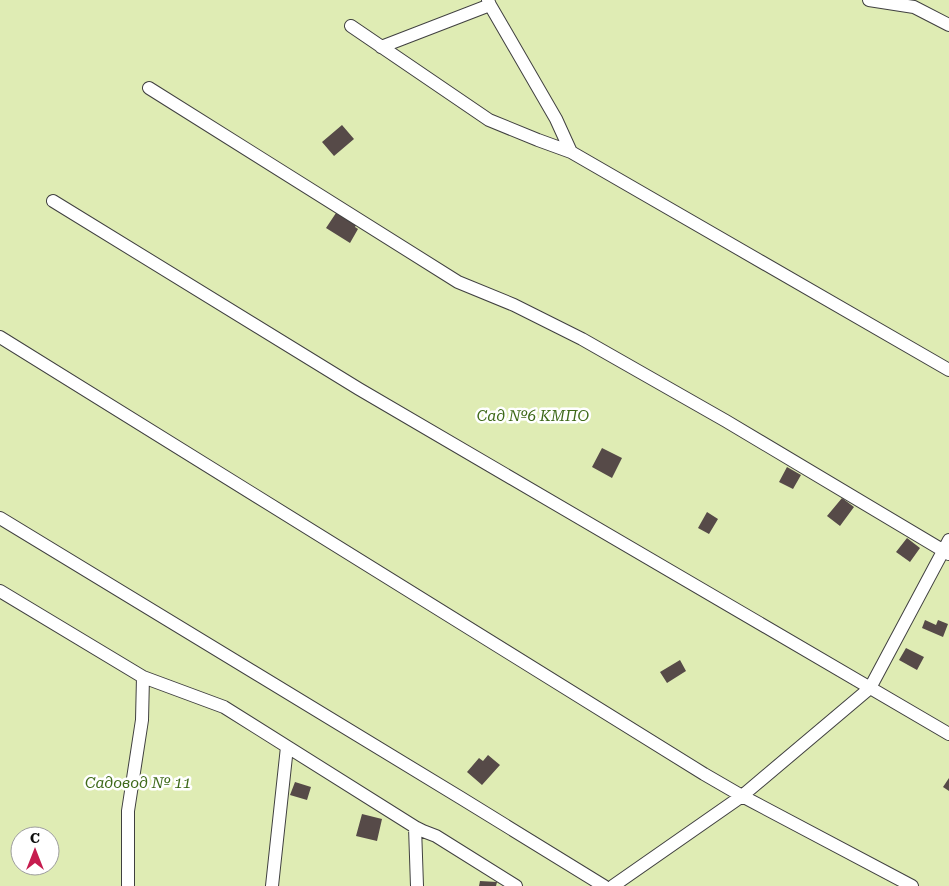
<svg xmlns="http://www.w3.org/2000/svg" width="949" height="886" font-family="'Roboto Serif',serif">
	<style>
		.green { fill: #dfecb4; fill-rule: evenodd }
		.building { fill: #564a48 }
		.lines { fill: none; stroke-linecap: round; stroke-linejoin: round }
		.service-casing { stroke: #404040; stroke-width: 14 }
		.service { stroke: #fff; stroke-width: 12 }
		.labels { text-anchor: middle; dominant-baseline: central; stroke-width: 5; stroke-linejoin: round; paint-order: stroke }
		.park-label { font-size: 15px; font-style: italic; fill: #3e6919; stroke: #fff }
	</style>
	<rect width="100%" height="100%" fill="#fff7ed"/>
	<path class="green" d="M0,0H949V886H0ZM20,836H50V866H20Z"/>
	<path class="building" d="M342,125L354,139L334,156L322,142Z
		M338,210L358,222L355,227L358,229L350,243L326,228Z
		M602,448L622,458L612,478L592,467Z
		M787,467L801,475L793,489L779,482Z
		M842,498L854,507L840,526L827,516Z
		M707,512L718,519L709,534L698,528Z
		M907,538L920,548L910,562L896,552Z
		M925,620L936,625L938,620L948,624L943,637L922,628Z
		M906,648L924,657L917,670L899,660Z
		M680,660L686,671L667,683L660,672Z
		M488,755L500,765L482,785L467,772L479,758L483,761Z
		M949,778V791L943,787Z
		M295,782L311,787L307,800L290,795Z
		M362,814L382,819L377,841L356,836Z
		M480,881L497,882L496,886H479Z"/>
	<g class="lines">
		<g class="service-casing">
			<path id="service" d="M488,0L490,5L556,119L571,152
				M869,0L914,7L949,25
				M351,26L489,120L538,140L571,152L949,370
				M381,47L490,5
				M149,88L458,282L514,305L582,339L726,421L949,554
				M53,201L359,389L949,734
				M0,337L704,774L742,796L912,886
				M0,518L461,798L604,886
				M0,591L143,677L224,707L415,827L417,886
				M415,827L423,831L436,836L516,886
				M128,886V811L142,720L143,677
				M272,886L287,747
				M613,886L742,796L870,688L949,540"/>
		</g>
		<use href="#service" class="service"/>
	</g>
	<g class="labels">
		<g class="park-label">
			<text x="533" y="416">Сад №6 КМПО</text>
			<text x="138" y="783">Садовод № 11</text>
		</g>
	</g>
	<g transform="translate(35 851)"><circle r="24" fill="#ffffff" stroke="#9e9e9e"/>
	<path d="M0-4L9 19L0 12L-9 19Z" fill="#c61c4f"/>
	<text y="-8" font-size="14" font-weight="bold" text-anchor="middle" fill="#0d0d0d">С</text>
	</g>
</svg>
